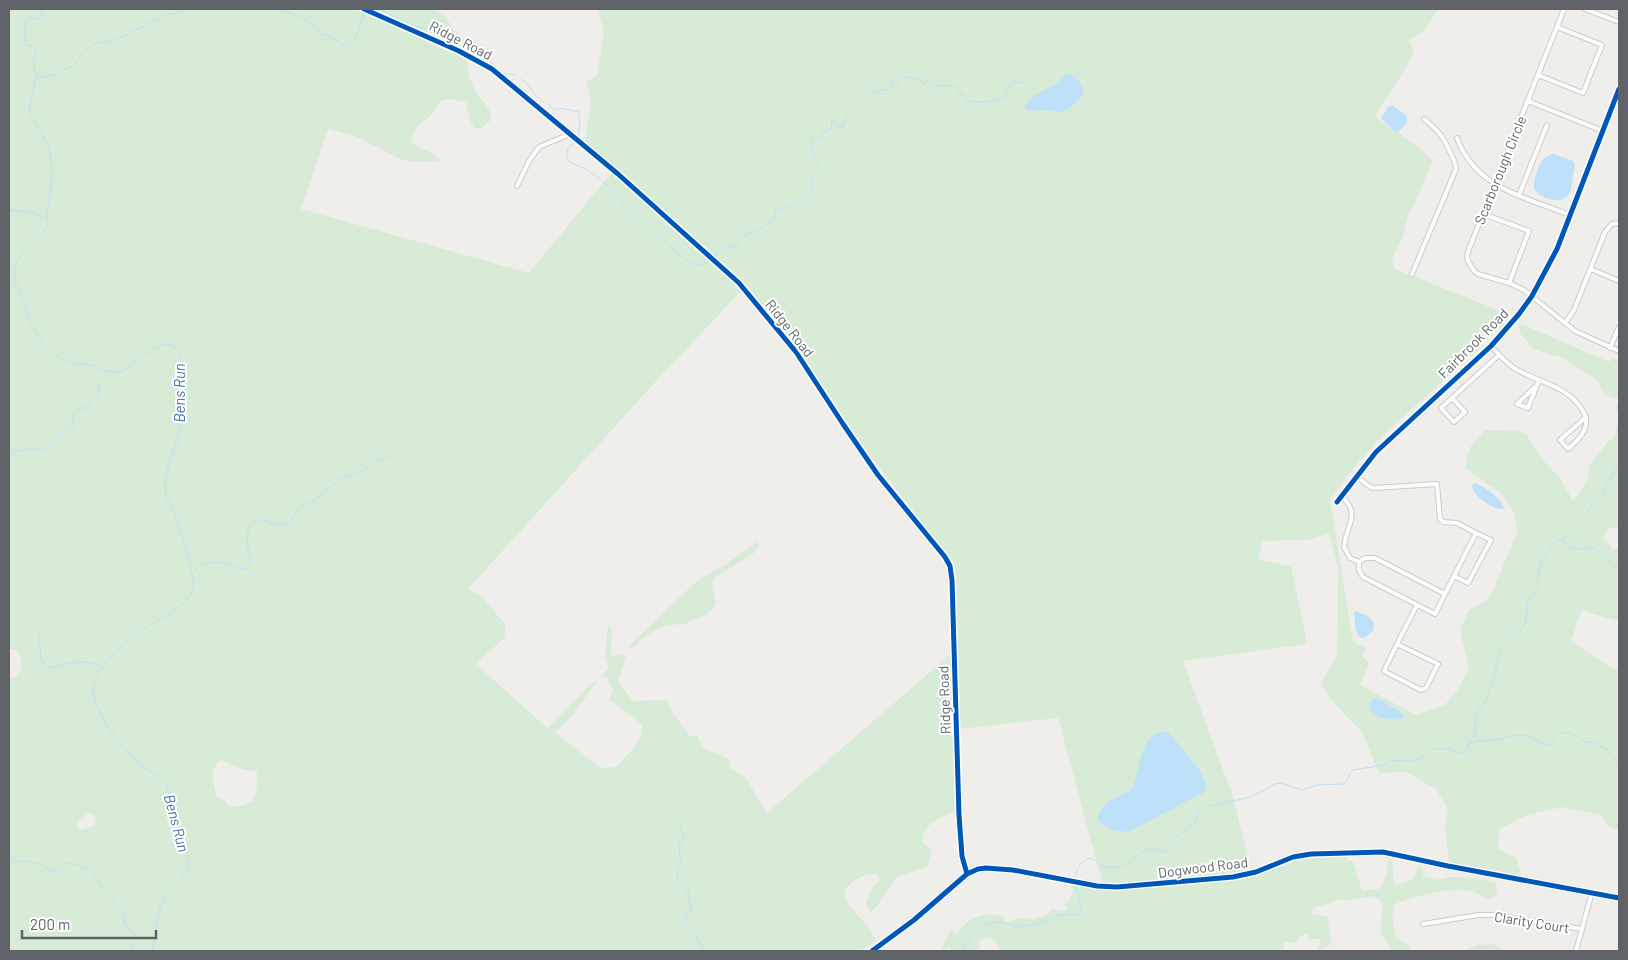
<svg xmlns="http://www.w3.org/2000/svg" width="1628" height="960" font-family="Barlow,sans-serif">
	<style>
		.green { fill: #d8ebd6; fill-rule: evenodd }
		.water { fill: #bfe0f9 }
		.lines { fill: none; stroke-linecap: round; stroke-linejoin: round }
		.stream { stroke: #bfe0f9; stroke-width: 1 }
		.street-casing { stroke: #cbcccc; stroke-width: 6 }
		.secondary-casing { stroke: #cacacb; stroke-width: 8 }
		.street { stroke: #fdfcfc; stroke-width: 4 }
		.secondary { stroke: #fdfcfc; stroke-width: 5.5 }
		.cycleway-casing { stroke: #fff; stroke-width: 8 }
		.cycleway { stroke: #0057b8; stroke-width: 5 }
		.labels { text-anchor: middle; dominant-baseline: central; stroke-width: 4; stroke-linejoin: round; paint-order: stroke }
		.street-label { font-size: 14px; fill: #5f6368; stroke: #fff }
		.water-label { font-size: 15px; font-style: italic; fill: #4174aa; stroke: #fff }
	</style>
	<rect width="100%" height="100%" fill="#efeeea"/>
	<path class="green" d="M9,9H352L376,17L467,60C468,72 470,81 476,92C483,102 491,107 491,120L481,128L475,129L471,123L466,102L451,99L442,100L430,116L415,129L411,141C419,151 434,150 441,161L413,162L400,159L353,135L328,129L301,209L529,273L612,172L738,286L742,290L656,381L468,589L482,597L505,624V637L476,664L547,728L592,683L597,681L572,716L555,733L601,768L616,767C628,754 643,742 642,724L609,700L613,690L608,679L602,675L609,668L605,659L608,625L612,629L611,657L621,654L626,655L618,681L633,701L668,700L672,712L690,736H697L703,748L729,759L731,768L745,777L767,813L951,654L956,810C940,819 921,823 923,843L932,850L928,866L897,877L877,906L870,912L866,904L871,889L880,879L876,874C861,874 852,880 844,892L847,903L870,929L876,941L859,951H9V679C24,675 23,662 17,650L9,649ZM221,760L244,770L254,771L257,773V787L253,801C245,805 237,808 228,806L225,800L217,797C213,783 208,771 221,760ZM90,812L96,817L95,826L81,830L78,828L76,825L78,821Z
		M370,9H433L444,15L454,30L465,38L476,41L483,50L485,60L385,14Z
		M598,9H1438L1426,29L1409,40C1410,43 1413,48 1413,51C1413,60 1383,102 1377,113L1376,117C1394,131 1419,145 1432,161L1413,208L1409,212L1402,238L1392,258L1395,269L1508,314L1510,318L1471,356L1383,435L1351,471L1330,500L1353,642L1367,648L1362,656L1369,663L1360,685L1416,715L1445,705L1458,689L1469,669L1460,629L1469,610L1489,599L1518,531L1513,510L1503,495L1465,468C1468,448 1471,443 1486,430L1519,431L1526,434L1541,458L1559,477L1573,501L1588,480L1589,467L1607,442L1614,437L1619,420V526L1608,529L1603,537L1613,549H1619V621L1593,614L1582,609L1571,641L1608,666L1619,671V830L1608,826L1601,815L1562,807L1527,815L1499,829L1498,849L1516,858L1522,876L1449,863L1445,826L1448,809L1436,789L1406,772L1379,773L1362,732L1330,699L1321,683L1337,656L1338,566L1329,534L1306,540L1262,541L1258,560L1291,566L1307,644L1183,661L1233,797L1251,871L1216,878L1103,885L1058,718L958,729L954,574L948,557L858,440L799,351L747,288L585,142L591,101L586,81L593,78L597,74L604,34Z
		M1519,323L1609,362L1612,358L1619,361V414L1616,408L1619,399L1605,395L1597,380L1559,356L1550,355L1534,349L1520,333Z
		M757,542L759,545L754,553L714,578L712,586L716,604L708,614L684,624L667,625L648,634L634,647H628L698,580L725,565Z
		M1347,854V860L1353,861L1362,891L1379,889C1387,880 1388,869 1388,857L1391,856C1395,866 1390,876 1396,885L1413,880L1418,867L1423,869V876L1437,880L1449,877H1461L1486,880L1495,883L1497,893L1493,898L1490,900C1483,897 1475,891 1468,891C1444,888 1418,896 1395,904L1392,918L1396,937L1407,945L1412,951H1392L1385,938L1380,934L1383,903L1373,896L1347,901L1341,899L1313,908L1312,914L1327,917C1329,925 1331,934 1331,943L1322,951H1316L1321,943L1320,939H1312L1307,942L1309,936L1305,934L1301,936L1296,942H1286L1284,944V950L1282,951H1001L996,942L992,938L981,939L979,941L980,951H951L949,945L947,951H941L950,930L952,929L955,934L958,933C966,918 987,910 1004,917L1006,922L1013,921L1016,918L1033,919L1046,915L1053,908L1057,911L1068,910L1065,905L1066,902L1069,901L1073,890L1069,882L1120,889L1219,881L1233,879L1301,857Z
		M1493,944L1505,951H1466L1476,945Z"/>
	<path class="water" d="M1067,74C1075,73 1082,84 1084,91C1081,99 1069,111 1061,112C1056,113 1050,110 1045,110C1038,110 1032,112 1026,109L1025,105L1032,97L1053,86Z
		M1392,105L1407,116V123L1398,132L1394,131L1381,118L1388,107Z
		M1554,154L1573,161C1576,166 1574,171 1573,176C1572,184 1572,194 1565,198C1557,204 1537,197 1534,188C1533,182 1536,174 1538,169C1541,160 1545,156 1554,154Z
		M1474,483C1485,486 1499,497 1504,507L1503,509C1493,510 1473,496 1472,486Z
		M1355,611L1368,616L1374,623L1373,631L1365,637L1360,638L1356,631L1354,613Z
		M1377,698L1401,712L1404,716L1403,718C1391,723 1359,715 1373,699Z
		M1162,731L1168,732L1172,736L1201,772L1206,784L1204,792L1130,831C1118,833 1106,830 1098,820L1099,812L1109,801L1131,790C1140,774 1139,736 1162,731Z"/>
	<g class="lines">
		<path class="stream" d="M275,9L287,11L310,22L321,34L334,38L344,46H348C359,39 359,23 365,12
			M377,9L418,27L427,29L443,40H448L454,36L455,45L457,46L485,59
			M490,61L501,73L515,75
			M37,78L33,63L35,55V47L24,45L26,22L28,18L38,19L42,17V9
			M521,79C530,84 533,96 543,102
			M548,104L550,105L554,110L561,108L579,112L580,123L578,136
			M575,142L573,145L568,146L567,158L569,162L588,170L608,185L628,209L658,236
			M797,204L802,201L812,191V175L818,168V163L812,150V139L814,138H821L822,132L831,129L832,120L834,119L838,126L842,128C845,114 862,98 874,92C878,90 885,90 890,89L892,82L898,84L900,77C906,75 912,80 919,79L923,84L927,81C931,82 935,85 939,86C950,87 956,81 961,95L965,96L969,102H988L1005,98L1007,88L1012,82L1026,83
			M9,210L33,212L48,220
			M662,240C674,249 687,266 702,265L708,261
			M712,256L722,253L728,247L737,246L739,240L745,235L758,230L772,222L775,219L776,210L791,205
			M9,455C17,449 32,447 42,450L64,431L74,426L72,415L78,410L87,407L94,396L99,394L98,387L110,373
			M1562,539L1586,514L1591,506L1601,496L1619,463
			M194,572C202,562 214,560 227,564C234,566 238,570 246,568L251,562C248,551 245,536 250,525L264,520L276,525L288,523L293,518L299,508L315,500L341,478L360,472L376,461L391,455
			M39,633L41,659L48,668C66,664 87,657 104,668
			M1469,744C1477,740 1484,741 1493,740C1505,739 1516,733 1528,736C1537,738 1542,746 1550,745L1556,736L1562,733H1572L1585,742L1595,743L1608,750L1619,764
			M679,822L684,836L679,846L681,864L677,873V878L688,891L691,911V913L686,914L684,921L697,936L698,942L703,946L702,951
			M9,854L12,862L23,861L39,864L52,871L60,870L67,863C78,864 90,868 96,877C98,881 100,885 103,888C111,895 116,905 124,913C123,926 127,928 137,936L131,945V951
			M1075,880C1075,870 1080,862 1090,858C1096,860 1100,866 1108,867C1129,870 1136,850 1151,849C1156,848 1161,852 1166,852L1165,847C1171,840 1186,829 1194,825L1199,813L1205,807L1246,798L1264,791L1274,784L1281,783L1302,790L1317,785L1343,784L1347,781L1350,773L1353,770L1384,765L1391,761L1415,760L1423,757L1431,750L1436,749H1450L1460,753L1463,752L1466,750L1476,730L1474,717L1486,700L1498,662C1495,646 1518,638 1524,625C1528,617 1526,610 1527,602L1538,588C1535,570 1545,554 1556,541L1562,540C1570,551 1581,549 1594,548L1613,566L1619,568
			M152,951C158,935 155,919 162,903C167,889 181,882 187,869C192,857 178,830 175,818C172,806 171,795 166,784C158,774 146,770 137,761C122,746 91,710 93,688C94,668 134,635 150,625C164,616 186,606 193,590C197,581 180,529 176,517C172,506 164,497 165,485C166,465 177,447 180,427C182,417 182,406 181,397C181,393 179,390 179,386C180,376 183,361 178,352C164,327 135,370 118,372C109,373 100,368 92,365C86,364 80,365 74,363C58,360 42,344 34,330C29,323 29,316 26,309C23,299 19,290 15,281V267L22,252L45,230L48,225V220L47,213L50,195L52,170L49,147L29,112L35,81L37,78L54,75L70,67L77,62L84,52L92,44L116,40L165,15L177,13L185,9
			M313,951V949
			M961,951C969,939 982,919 999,922C1007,923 1014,927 1022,927C1031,926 1041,922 1049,920C1053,918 1056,915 1060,915C1066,913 1072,916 1079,914L1081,908L1075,884"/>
		<g class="street-casing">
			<path id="street" d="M364,9L459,51L492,69L618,174L739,283L796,352L843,424L878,475L945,557L950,566L952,580L959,815L962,856L967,874
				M1564,9L1469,249L1467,256L1468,261L1474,271L1478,274L1509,283L1524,290L1575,331L1619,351
				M1585,9L1619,22
				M1538,75L1583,93L1602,45L1557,27
				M1528,101L1603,131
				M1457,138C1475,188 1525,197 1570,215
				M517,186L529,161L539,147L570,134
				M1519,195L1547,125
				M1483,214L1529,231L1509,283
				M1591,269L1619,281
				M1412,274L1456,169C1456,163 1453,159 1451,154C1443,136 1439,131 1424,119
				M1565,323L1574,310L1605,232L1612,224L1619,223
				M1491,346C1499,355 1507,364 1517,370C1543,384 1573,387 1586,417L1560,440L1568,449C1578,440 1588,432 1586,417
				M1610,348L1619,327
				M1536,386L1517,404L1528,408L1539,380
				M1452,398L1465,412L1454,422L1441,408L1499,355
				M1356,476L1370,487L1374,488L1437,484L1440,519L1443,522L1457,523L1476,533
				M1341,496C1362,514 1346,525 1344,547L1350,558L1359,562V570L1363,577L1435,614L1445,594L1375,558H1365L1359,562
				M1337,502L1376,452L1491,346L1519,314L1532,296L1557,249L1619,89
				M1445,594L1454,576L1468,583L1491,540L1476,533L1454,576
				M1397,644L1384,671L1421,690L1426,688L1438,664L1397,644L1417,605
				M1423,924L1479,915H1495L1582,929
				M1576,951L1592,892"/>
		</g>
		<g class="secondary-casing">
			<path id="secondary" d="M872,951L914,920L967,874L978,869L986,868L1013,870L1097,886L1117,887L1233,877L1256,872L1293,857L1311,854L1383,852L1448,866L1619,898"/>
		</g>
		<use href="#street" class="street"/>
		<use href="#secondary" class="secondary"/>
		<g class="cycleway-casing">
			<path id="cycleway" d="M364,9L459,51L492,69L618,174L739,283L796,352L843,424L878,475L945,557L950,566L952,580L959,815L962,856L967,874
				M1337,502L1376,452L1491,346L1519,314L1532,296L1557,249L1619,89
				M872,951L914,920L967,874L978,869L986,868L1013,870L1097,886L1117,887L1233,877L1256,872L1293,857L1311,854L1383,852L1448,866L1619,898"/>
		</g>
		<use href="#cycleway" class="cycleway"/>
	</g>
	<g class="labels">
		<g class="street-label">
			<text transform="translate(461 40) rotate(27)">Ridge Road</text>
			<text transform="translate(1500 170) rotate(-68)">Scarborough Circle</text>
			<text transform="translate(790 328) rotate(52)">Ridge Road</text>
			<text transform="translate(1473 343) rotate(-45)">Fairbrook Road</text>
			<text transform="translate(944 700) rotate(-92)">Ridge Road</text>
			<text transform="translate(1203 867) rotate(-7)">Dogwood Road</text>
			<text transform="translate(1532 922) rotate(9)">Clarity Court</text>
		</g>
		<g class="water-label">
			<text transform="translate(179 393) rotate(-90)">Bens Run</text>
			<text transform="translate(177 823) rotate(75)">Bens Run</text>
		</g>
	</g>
	<rect width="1628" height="960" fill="none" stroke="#5f6368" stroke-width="20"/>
	<path d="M22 930v8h134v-8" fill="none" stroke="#5f6368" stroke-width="2.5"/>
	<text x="30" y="930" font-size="15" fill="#5f6368" stroke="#ffffff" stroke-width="4" paint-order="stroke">200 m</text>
</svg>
